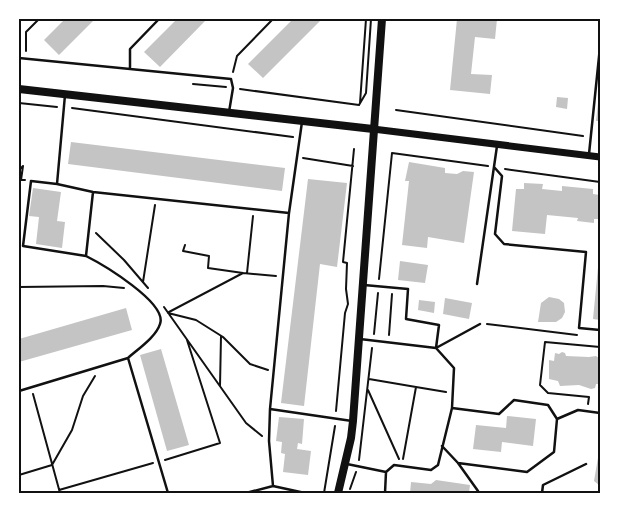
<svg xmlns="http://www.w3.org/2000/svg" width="619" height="512" font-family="'Source Sans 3',sans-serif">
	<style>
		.building { fill: #c4c4c4 }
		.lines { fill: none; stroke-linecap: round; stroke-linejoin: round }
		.path { stroke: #111; stroke-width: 2 }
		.service { stroke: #111; stroke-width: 2.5 }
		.tertiary { stroke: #111; stroke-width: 7 }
		.secondary { stroke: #111; stroke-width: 8 }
		.neatline { fill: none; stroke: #111; stroke-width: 2 }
	</style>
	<rect width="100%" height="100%" fill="#fff"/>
	<path class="building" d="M65,19H95L59,55L44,40Z
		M177,19H207L160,67L144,52Z
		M293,19H322L263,78L248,64Z
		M457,19H497L495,39L475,37L471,74L492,75L490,94L450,90Z
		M599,94H600V121H596Z
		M557,97L568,98L567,109L556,107Z
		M71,142L285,168L282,191L68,164Z
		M409,162L445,168V173L457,174L463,171L474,172L464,243L428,237L427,248L402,245L409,181H405Z
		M308,179L347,183L337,267L320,264L304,406L281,403Z
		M524,183L543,184L542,189L562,191V186L593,189V194L600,195V219H594V223L577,221L578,218L547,215L545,234L512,231L516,189H524Z
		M33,188L61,192L57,221L65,222L62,248L36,244L39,217L29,216Z
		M599,257H600V320L593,319Z
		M400,261L428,265L425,283L398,280Z
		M549,297L559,299L564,303L565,312L562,318L556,322H538L541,303Z
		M445,298L472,303L469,319L443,314Z
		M419,300L435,302L434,313L418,310Z
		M126,308L132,330L19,362V339Z
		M161,349L189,445L167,451L140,355Z
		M562,352L565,353L566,356L589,357L596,356L600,359V384H596L595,388L591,389L579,385L560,386L558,381L549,379V360L554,361L555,353L559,354Z
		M507,416L536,419L533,446L502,442L501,452L473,449L476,425L506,428Z
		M279,417L304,419L302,444L298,443L297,449L311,451L308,475L283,472L285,454L281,453L282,442L276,441Z
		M599,452H600V486L594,481Z
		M436,480L470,485L469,493H410L411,482L431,484Z"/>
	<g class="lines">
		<path class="path" d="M26,51V32L39,19
			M233,72L237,56L273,19
			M193,84L226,87
			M240,89L359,105
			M19,103L57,107
			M360,103L366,19
			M359,105L366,93L371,19
			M72,108L293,137
			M396,110L583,136
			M303,158L353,166
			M23,166L21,180H25
			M505,169L600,182
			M19,170L23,166
			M96,233L124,260L148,288
			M185,245L183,251L209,256L208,268L243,273
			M247,273L253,216
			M379,279L392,153L488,166
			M143,282L155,205
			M19,287L103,286L124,288
			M164,307L246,423L262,436
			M169,312L243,273L276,276
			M168,313L196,320L223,337L250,364L268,370
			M487,324L577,335
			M374,334L378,293
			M389,335L392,294
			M369,379L416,387L403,459
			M220,386L221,336
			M416,387L446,392
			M368,390L399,459
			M33,394L60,493
			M588,404L589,397L548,393L540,385L545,342L600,347
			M336,411L345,313L348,304L346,289L347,263L343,262L354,149
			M165,460L220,443L187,340
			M359,460L372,348
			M19,475L52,465L72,430L83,396L95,376
			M350,489L356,472
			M59,490L153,463
			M324,493L335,426"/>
		<path class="service" d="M19,58L231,79L233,88L229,112
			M130,69V49L159,19
			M65,95L57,184L93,192L289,213
			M302,122L289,213L270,409L269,441L273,486L305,493
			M589,154L600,47
			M494,167L502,176L495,234L504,244L586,252L579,328L600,330
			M57,184L31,181L23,246L86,256
			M93,192L86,256C102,264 168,303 160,324C156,337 138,349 128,358L168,493
			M477,284L497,146
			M360,339L436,348L480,324
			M19,391L128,358
			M452,408L499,414L514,400L548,405L557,419L554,452L527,472L458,463
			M270,409L352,421
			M557,419L578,410L600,413
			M442,446L458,463L478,491V493
			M347,464L386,472L394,465L431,470L438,465L452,408L454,368L436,348L439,325L406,319L408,289L364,285
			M246,493L273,486
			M385,493L386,472
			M542,493L543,485L586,464"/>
		<path class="tertiary" d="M373,129L600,157"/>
		<path class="secondary" d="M19,89L373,129
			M338,493L351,438L353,421L382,19"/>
	</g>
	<rect width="619" height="512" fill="none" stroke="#ffffff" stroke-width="40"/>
	<rect x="20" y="20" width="579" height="472" class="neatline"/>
</svg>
